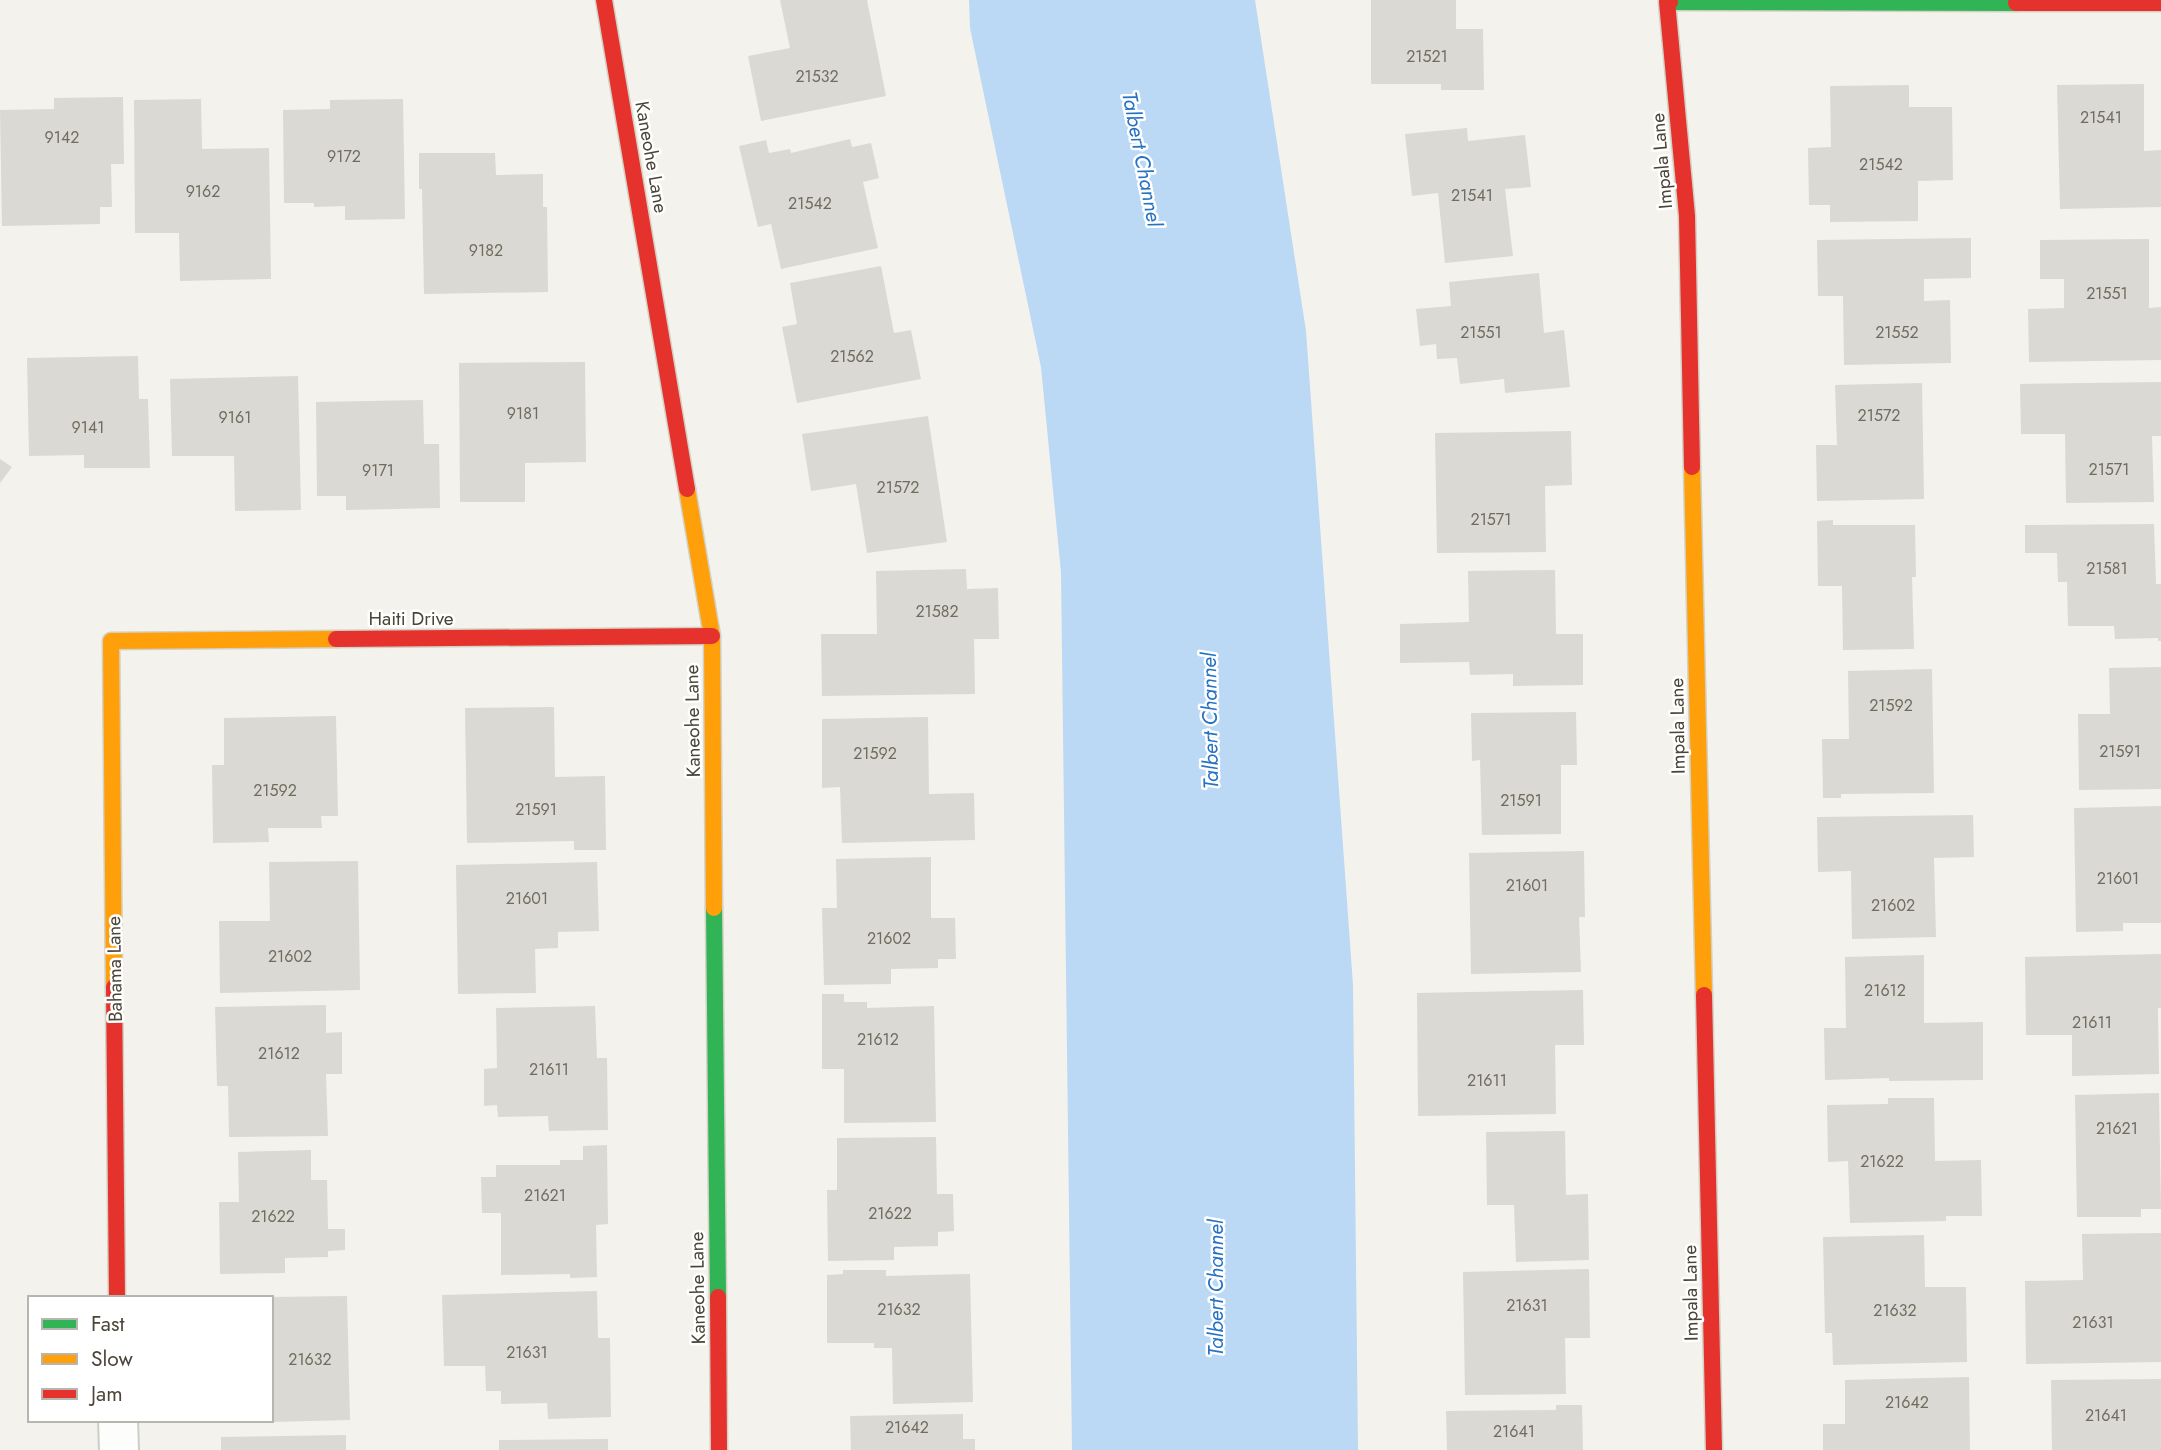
<svg xmlns="http://www.w3.org/2000/svg" width="2161" height="1450" font-family="Jost,sans-serif">
<rect width="100%" height="100%" fill="#f3f2ed"/>
<polygon fill="#bbd8f4" points="969,0 1255,0 1306,331 1353,985 1358,1450 1072,1450 1061,572 1041,367 970,28"/>
<g fill="#dbd9d3">
<polygon points="780,0 867,0 886,96 761,121 748,56 790,48"/>
<polygon points="1371,0 1456,0 1456,29 1483,29 1484,90 1441,90 1441,84 1371,84"/>
<polygon points="2144,84 2144,151 2161,150 2161,207 2060,209 2057,85"/>
<polygon points="1909,85 1909,107 1952,107 1953,180 1918,181 1918,221 1830,222 1830,205 1809,205 1808,148 1831,147 1830,86"/>
<polygon points="123,97 124,164 111,164 112,207 100,207 100,224 2,226 0,110 54,109 54,98"/>
<polygon points="201,99 202,149 269,148 271,279 180,281 179,233 135,233 134,100"/>
<polygon points="403,99 405,219 345,220 345,206 314,207 314,203 284,203 283,110 330,109 330,100"/>
<polygon points="1467,128 1468,141 1525,135 1531,187 1505,189 1513,256 1445,263 1438,193 1412,196 1405,134"/>
<polygon points="850,139 852,147 871,143 879,178 863,182 878,248 781,269 771,224 758,227 739,146 766,140 769,153 790,149 791,153"/>
<polygon points="419,153 495,153 496,175 543,174 543,207 547,207 548,292 424,294 422,189 419,189"/>
<polygon points="1971,238 1971,278 1924,279 1924,301 1950,300 1951,363 1844,365 1843,296 1818,296 1817,240"/>
<polygon points="2149,239 2149,308 2161,307 2161,360 2029,362 2028,309 2064,308 2064,279 2040,279 2040,240"/>
<polygon points="881,266 894,333 911,330 921,379 797,403 782,327 797,324 790,283"/>
<polygon points="1539,273 1544,333 1564,330 1570,387 1505,393 1504,379 1460,384 1457,358 1437,359 1436,344 1420,346 1416,309 1451,306 1449,282"/>
<polygon points="138,356 139,399 148,399 150,468 84,468 84,455 29,456 27,358"/>
<polygon points="585,362 586,462 525,463 525,502 460,502 459,363"/>
<polygon points="298,376 301,510 235,511 234,456 172,456 170,379"/>
<polygon points="2161,382 2161,436 2152,436 2154,502 2066,503 2065,434 2021,434 2020,384"/>
<polygon points="1922,383 1924,499 1817,501 1816,445 1837,445 1835,385"/>
<polygon points="423,400 424,444 439,444 440,508 346,510 346,496 317,496 316,402"/>
<polygon points="928,416 947,542 867,553 856,484 811,491 802,434"/>
<polygon points="1571,431 1572,485 1545,486 1546,552 1437,553 1435,433"/>
<polygon points="0,459 12,467 0,483"/>
<polygon points="1833,520 1833,525 1915,525 1916,577 1912,577 1914,649 1843,650 1842,586 1818,586 1817,521"/>
<polygon points="2154,524 2156,584 2161,584 2161,641 2158,641 2158,638 2115,639 2114,626 2068,626 2067,582 2058,582 2057,553 2025,553 2025,525"/>
<polygon points="966,569 967,589 998,588 999,639 974,639 975,694 822,696 821,634 877,634 876,571"/>
<polygon points="1555,570 1556,634 1583,634 1583,685 1513,686 1513,674 1470,675 1469,662 1400,663 1400,624 1469,622 1468,571"/>
<polygon points="2161,667 2161,789 2079,790 2078,714 2110,714 2109,668"/>
<polygon points="1932,669 1934,793 1841,794 1841,798 1823,798 1822,739 1849,739 1848,671"/>
<polygon points="554,707 555,777 605,776 606,850 574,850 574,841 467,843 465,708"/>
<polygon points="1576,712 1577,765 1561,765 1561,834 1482,835 1480,760 1472,761 1471,713"/>
<polygon points="336,716 338,816 321,816 322,828 268,828 269,842 213,843 212,765 224,765 224,718"/>
<polygon points="928,717 929,794 974,793 975,840 842,843 840,787 822,788 822,719"/>
<polygon points="2161,806 2161,923 2123,923 2123,931 2076,932 2074,808"/>
<polygon points="1973,815 1974,857 1934,858 1936,937 1852,939 1851,871 1818,872 1817,817"/>
<polygon points="1584,851 1585,917 1579,917 1581,972 1471,974 1469,853"/>
<polygon points="931,857 931,918 955,918 956,959 938,959 938,968 891,969 891,984 824,985 822,908 837,908 836,859"/>
<polygon points="358,861 360,990 220,993 219,921 270,921 269,862"/>
<polygon points="597,862 599,931 558,932 558,948 535,949 536,993 458,994 456,865"/>
<polygon points="2161,954 2161,1008 2158,1008 2159,1074 2072,1076 2072,1035 2026,1035 2025,957"/>
<polygon points="1924,955 1924,1023 1983,1022 1983,1080 1889,1081 1889,1078 1825,1080 1824,1028 1846,1028 1845,957"/>
<polygon points="1583,990 1584,1045 1555,1045 1556,1114 1418,1116 1417,993"/>
<polygon points="822,994 844,994 844,1002 867,1002 867,1008 934,1006 936,1122 844,1123 844,1069 822,1069"/>
<polygon points="326,1005 326,1033 342,1032 342,1074 326,1074 328,1136 229,1137 228,1086 217,1086 215,1007"/>
<polygon points="595,1006 597,1058 607,1058 608,1130 549,1131 548,1116 498,1117 497,1105 484,1106 484,1069 497,1068 496,1008"/>
<polygon points="2159,1093 2161,1209 2141,1209 2141,1217 2077,1217 2075,1095"/>
<polygon points="1888,1098 1934,1098 1935,1161 1981,1160 1982,1216 1946,1216 1946,1221 1850,1223 1848,1161 1828,1162 1827,1105 1888,1104"/>
<polygon points="1565,1131 1566,1195 1588,1194 1589,1260 1516,1262 1514,1205 1487,1205 1486,1132"/>
<polygon points="936,1137 937,1194 953,1194 954,1231 938,1232 938,1246 894,1247 894,1260 828,1261 827,1190 837,1190 837,1138"/>
<polygon points="607,1145 608,1224 596,1225 597,1277 570,1278 570,1274 501,1275 501,1213 482,1213 481,1177 496,1177 496,1165 560,1165 560,1160 583,1160 583,1146"/>
<polygon points="311,1150 311,1180 327,1180 328,1229 345,1229 345,1250 328,1251 328,1257 285,1258 285,1273 220,1274 219,1202 239,1202 238,1152"/>
<polygon points="2161,1233 2161,1362 2026,1364 2025,1281 2083,1280 2082,1234"/>
<polygon points="1924,1235 1925,1287 1966,1287 1967,1362 1833,1365 1832,1333 1825,1333 1823,1237"/>
<polygon points="1589,1269 1590,1338 1565,1338 1566,1394 1465,1395 1463,1272"/>
<polygon points="843,1270 886,1270 886,1276 970,1274 973,1402 893,1404 892,1348 874,1348 874,1343 827,1343 827,1275 843,1274"/>
<polygon points="597,1291 598,1338 610,1338 611,1417 548,1419 547,1403 501,1404 501,1391 486,1391 485,1366 444,1366 442,1295"/>
<polygon points="347,1296 350,1420 271,1422 271,1297"/>
<polygon points="1969,1377 1970,1450 1823,1450 1823,1424 1845,1424 1845,1380"/>
<polygon points="2161,1379 2161,1450 2052,1450 2051,1380"/>
<polygon points="1556,1405 1582,1405 1583,1450 1447,1450 1446,1411 1556,1410"/>
<polygon points="963,1414 963,1439 975,1439 975,1450 851,1450 850,1416"/>
<polygon points="346,1435 346,1450 221,1450 221,1437"/>
<polygon points="608,1439 608,1450 499,1450 499,1440"/>
</g>
<g fill="none" stroke-linecap="round" stroke-linejoin="round">
<g stroke="#cfcdc7" stroke-width="42">
<polyline id="street" points="118,1420 119,1450"/>
</g>
<g stroke="#d3d0c4" stroke-width="19">
<g id="fast">
<polyline points="1670,2 2016,3"/>
<polyline points="714,908 718,1297"/>
</g>
</g>
<g stroke="#d3d0c4" stroke-width="19">
<g id="slow">
<polyline points="1692,467 1704,995"/>
<polyline points="687,489 712,636 714,908"/>
<polyline points="114,987 111,641 336,639"/>
</g>
</g>
<g stroke="#d3d0c4" stroke-width="19">
<g id="jam">
<polyline points="604,0 687,489"/>
<polyline points="1670,2 1667,2 1687,216 1692,467"/>
<polyline points="2016,3 2161,3"/>
<polyline points="336,639 712,636"/>
<polyline points="114,987 117,1298"/>
<polyline points="1704,995 1714,1450"/>
<polyline points="718,1297 719,1450"/>
</g>
</g>
<use href="#street" stroke="#fdfdfc" stroke-width="38"/>
<use href="#fast" stroke="#30b455" stroke-width="16"/>
<use href="#slow" stroke="#ff9f0a" stroke-width="16"/>
<use href="#jam" stroke="#e5322d" stroke-width="16"/>
</g>
<g text-anchor="middle" stroke-width="5" stroke-linejoin="round" paint-order="stroke">
<g font-size="16" fill="#706c60">
<text x="1427" y="62">21521</text>
<text x="817" y="82">21532</text>
<text x="2101" y="123">21541</text>
<text x="62" y="143">9142</text>
<text x="344" y="162">9172</text>
<text x="1881" y="170">21542</text>
<text x="203" y="197">9162</text>
<text x="1472" y="201">21541</text>
<text x="810" y="209">21542</text>
<text x="486" y="256">9182</text>
<text x="2107" y="299">21551</text>
<text x="1481" y="338">21551</text>
<text x="1897" y="338">21552</text>
<text x="852" y="362">21562</text>
<text x="523" y="419">9181</text>
<text x="1879" y="421">21572</text>
<text x="235" y="423">9161</text>
<text x="88" y="433">9141</text>
<text x="2109" y="475">21571</text>
<text x="378" y="476">9171</text>
<text x="898" y="493">21572</text>
<text x="1491" y="525">21571</text>
<text x="2107" y="574">21581</text>
<text x="937" y="617">21582</text>
<text x="1891" y="711">21592</text>
<text x="2120" y="757">21591</text>
<text x="875" y="759">21592</text>
<text x="275" y="796">21592</text>
<text x="1521" y="806">21591</text>
<text x="536" y="815">21591</text>
<text x="2118" y="884">21601</text>
<text x="1527" y="891">21601</text>
<text x="527" y="904">21601</text>
<text x="1893" y="911">21602</text>
<text x="889" y="944">21602</text>
<text x="290" y="962">21602</text>
<text x="1885" y="996">21612</text>
<text x="2092" y="1028">21611</text>
<text x="878" y="1045">21612</text>
<text x="279" y="1059">21612</text>
<text x="549" y="1075">21611</text>
<text x="1487" y="1086">21611</text>
<text x="2117" y="1134">21621</text>
<text x="1882" y="1167">21622</text>
<text x="545" y="1201">21621</text>
<text x="890" y="1219">21622</text>
<text x="273" y="1222">21622</text>
<text x="1527" y="1311">21631</text>
<text x="899" y="1315">21632</text>
<text x="1895" y="1316">21632</text>
<text x="2093" y="1328">21631</text>
<text x="527" y="1358">21631</text>
<text x="310" y="1365">21632</text>
<text x="1907" y="1408">21642</text>
<text x="2106" y="1421">21641</text>
<text x="907" y="1433">21642</text>
<text x="1514" y="1437">21641</text>
</g>
<g font-size="19" fill="#4b4537" stroke="#fff">
<text transform="translate(652 157) rotate(80)" y="7">Kaneohe Lane</text>
<text transform="translate(1661 161) rotate(-95)" y="7">Impala Lane</text>
<text x="411" y="625">Haiti Drive</text>
<text transform="translate(692 721) rotate(-91)" y="7">Kaneohe Lane</text>
<text transform="translate(1677 726) rotate(-91)" y="7">Impala Lane</text>
<text transform="translate(114 969) rotate(-91)" y="7">Bahama Lane</text>
<text transform="translate(697 1288) rotate(-91)" y="7">Kaneohe Lane</text>
<text transform="translate(1690 1293) rotate(-91)" y="7">Impala Lane</text>
</g>
<g font-size="21" font-style="italic" fill="#2572c3" stroke="#fff">
<text transform="translate(1142 159) rotate(79)" y="7">Talbert Channel</text>
<text transform="translate(1210 721) rotate(-91)" y="7">Talbert Channel</text>
<text transform="translate(1216 1288) rotate(-90)" y="7">Talbert Channel</text>
</g>
</g>
<rect x="28" y="1296" width="245" height="126" fill="#ffffff" stroke="#b7b5af" stroke-width="2"/>
<rect x="42" y="1319" width="35" height="10" fill="#30b455" stroke="#b7b5af" stroke-width="2"/>
<text x="91" y="1331" font-size="21" fill="#4b4537">Fast</text>
<rect x="42" y="1354" width="35" height="10" fill="#ff9f0a" stroke="#b7b5af" stroke-width="2"/>
<text x="91" y="1366" font-size="21" fill="#4b4537">Slow</text>
<rect x="42" y="1389" width="35" height="10" fill="#e5322d" stroke="#b7b5af" stroke-width="2"/>
<text x="91" y="1401" font-size="21" fill="#4b4537">Jam</text>
</svg>
